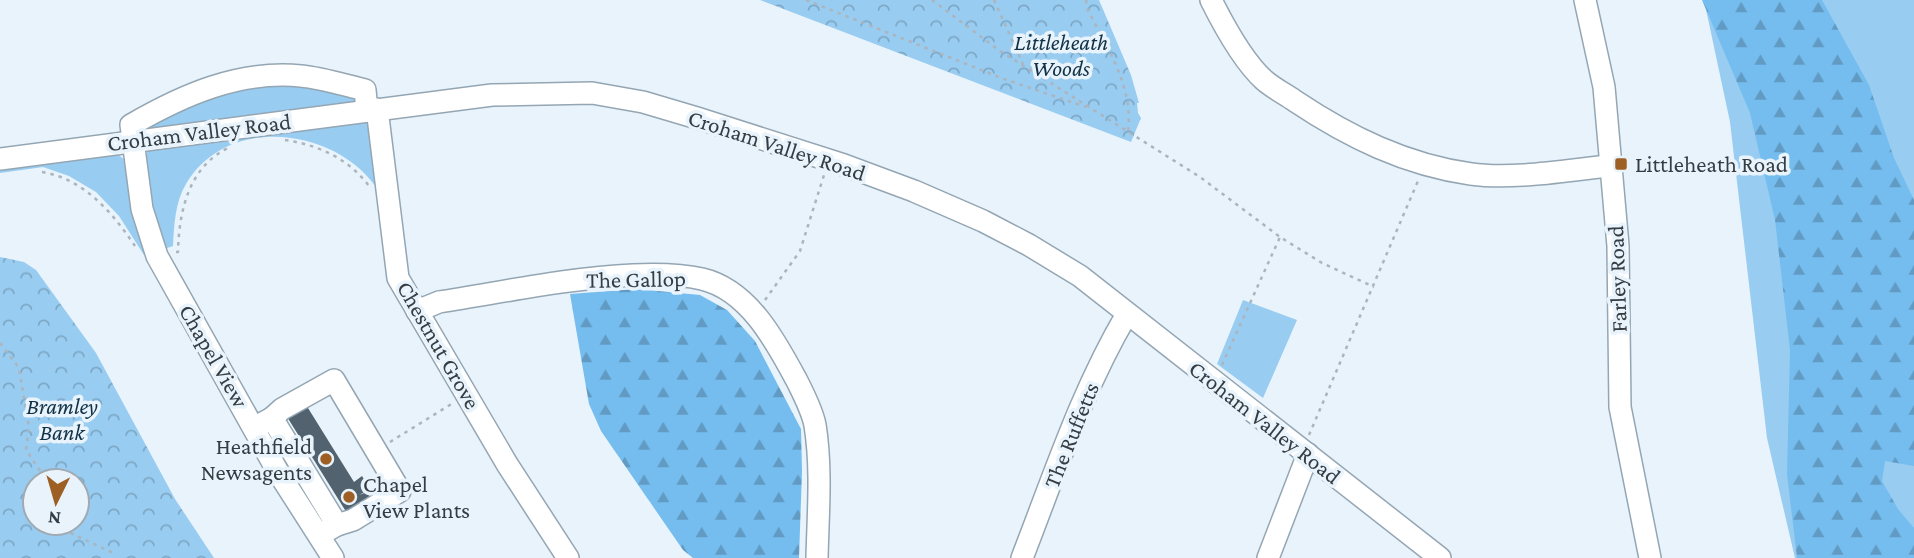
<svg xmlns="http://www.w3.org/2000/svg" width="1914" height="558" font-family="'Crimson Pro',serif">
<defs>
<pattern id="forest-firs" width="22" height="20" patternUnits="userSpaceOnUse" patternTransform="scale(1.75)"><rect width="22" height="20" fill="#75bdef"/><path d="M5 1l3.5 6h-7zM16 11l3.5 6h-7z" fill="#619bc3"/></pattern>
<pattern id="park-crowns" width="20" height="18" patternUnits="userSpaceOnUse" patternTransform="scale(1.75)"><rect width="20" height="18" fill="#98ccf1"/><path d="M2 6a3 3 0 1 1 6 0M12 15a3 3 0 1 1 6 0" fill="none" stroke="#7da7c5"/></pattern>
</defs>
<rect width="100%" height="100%" fill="#e8f3fc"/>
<g fill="#98ccf1">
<polygon points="1704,0 1914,0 1914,558 1795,558 1767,438 1730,122"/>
<polygon points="298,83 360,94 361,102 142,132 141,124 249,84"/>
<path d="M363 119 372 130 380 193C341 128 228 112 186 184 175 202 174 226 173 246L161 250 151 212 144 160 150 145Z"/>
<polygon points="114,151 127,162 131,208 145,253 144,255 119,216 96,192 69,176 43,167 0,173 0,167"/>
<polygon points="1243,300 1297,320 1263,398 1217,364"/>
</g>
<g fill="url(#forest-firs)">
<polygon points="1702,0 1822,0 1869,85 1894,158 1914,200 1914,466 1885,461 1882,481 1898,509 1914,528 1914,558 1797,558 1787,474 1790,350 1775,220 1750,113"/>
<polygon points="637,289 700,295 727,310 755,341 801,429 802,471 799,558 693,558 683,550 601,431 589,404 570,294"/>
</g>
<g fill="url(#park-crowns)" fill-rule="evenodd">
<polygon points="760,0 1099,0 1131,75 1139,103 1137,103 1138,113 1141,118 1131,142"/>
<path d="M0 257 24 262 36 270 96 353 175 499 214 558H0ZM35 481H77V523H35Z"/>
</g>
<polygon fill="#52626e" points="303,400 354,482 362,476 370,489 359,495 367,492 374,503 350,518 284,412"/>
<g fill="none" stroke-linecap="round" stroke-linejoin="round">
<g stroke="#94a6b3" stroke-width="24">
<g id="minor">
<path d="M1211 0C1223 24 1244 62 1264 80 1273 88 1285 94 1295 101 1349 137 1406 165 1471 174 1513 180 1568 170 1610 166"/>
<polyline points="1585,0 1604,87 1618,246 1620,407 1650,558"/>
<polyline points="377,109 398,278 507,464 568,558"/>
<polyline points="0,159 492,95 592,93 643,102 697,118 844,165 914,191 983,221 1029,245 1080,276 1440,558"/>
<path d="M417 311 439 302C504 292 568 278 633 275 656 274 680 274 702 279 749 290 776 342 797 381 804 395 812 410 815 425 822 469 818 514 817 558"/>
<polyline points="272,418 282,409 334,380 400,491 353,520 337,525"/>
<polyline points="259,425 272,418 337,525 325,532"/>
<path d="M333 558 278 472 157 256 142 209 131 125C183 95 239 70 301 76 322 78 344 85 365 90L367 111"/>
<path d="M1022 558C1054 476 1082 390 1127 314"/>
<polyline points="1268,558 1308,454"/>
</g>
</g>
<g stroke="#acb5bd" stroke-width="2.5" stroke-dasharray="3.5 5" stroke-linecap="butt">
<polyline points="806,0 1004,79 1086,107"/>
<polyline points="932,0 1000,51 1200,177 1280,237 1322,263 1374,287"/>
<polyline points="994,0 1023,64"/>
<path d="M1086 0 1087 8C1107 48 1134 87 1128 133"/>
<path d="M285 140C318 145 348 158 369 186"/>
<path d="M42 172C84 179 112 212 135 246"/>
<path d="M176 252H178C179 210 189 166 230 147"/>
<polyline points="765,300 800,251 824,175"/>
<polyline points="0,343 19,368 29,428 26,450 47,481"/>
<polyline points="1222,365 1280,237"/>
<polyline points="1309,435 1418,181"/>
<polyline points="390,442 453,403"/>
<polyline points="57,523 62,529 111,552 112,558"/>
</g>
<use href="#minor" stroke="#fff" stroke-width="21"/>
</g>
<g fill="#9e5f25" stroke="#e8f3fc" stroke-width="2.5">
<rect x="1614" y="157" width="14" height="14" rx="3.5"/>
<circle cx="326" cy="459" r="7"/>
<circle cx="349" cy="497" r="7"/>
</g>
<g text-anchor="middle" stroke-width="7" stroke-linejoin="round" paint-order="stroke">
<g font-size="23" font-style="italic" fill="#113246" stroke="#e8f3fc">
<text x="1061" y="50">Littleheath<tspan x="1061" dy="26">Woods</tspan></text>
<text x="62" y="414">Bramley<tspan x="62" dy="26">Bank</tspan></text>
</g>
<g font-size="23" fill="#353d42" stroke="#e8f3fc">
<text transform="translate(199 132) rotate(-7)" y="8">Croham Valley Road</text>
<text transform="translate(777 145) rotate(18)" y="8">Croham Valley Road</text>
<text transform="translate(636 279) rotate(-1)" y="8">The Gallop</text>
<text transform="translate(1617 279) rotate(-92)" y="8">Farley Road</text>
<text transform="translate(439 345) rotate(60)" y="8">Chestnut Grove</text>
<text transform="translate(214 356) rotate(60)" y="8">Chapel View</text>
<text transform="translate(1265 422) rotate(38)" y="8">Croham Valley Road</text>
<text transform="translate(1071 435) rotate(-68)" y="8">The Ruffetts</text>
</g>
<g font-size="23" fill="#353d42" stroke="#e8f3fc" text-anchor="start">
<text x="1635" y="172">Littleheath Road</text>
<text x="312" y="454" text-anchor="end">Heathfield<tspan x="312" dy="26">Newsagents</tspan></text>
<text x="363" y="492">Chapel<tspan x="363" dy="26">View Plants</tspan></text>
</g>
</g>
<g transform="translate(56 502) rotate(185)"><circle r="33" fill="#e8f3fc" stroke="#a0aab2" stroke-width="2"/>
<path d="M0-5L12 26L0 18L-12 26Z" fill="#9e5f25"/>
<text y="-10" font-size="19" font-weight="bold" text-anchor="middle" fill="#353d42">N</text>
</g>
</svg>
